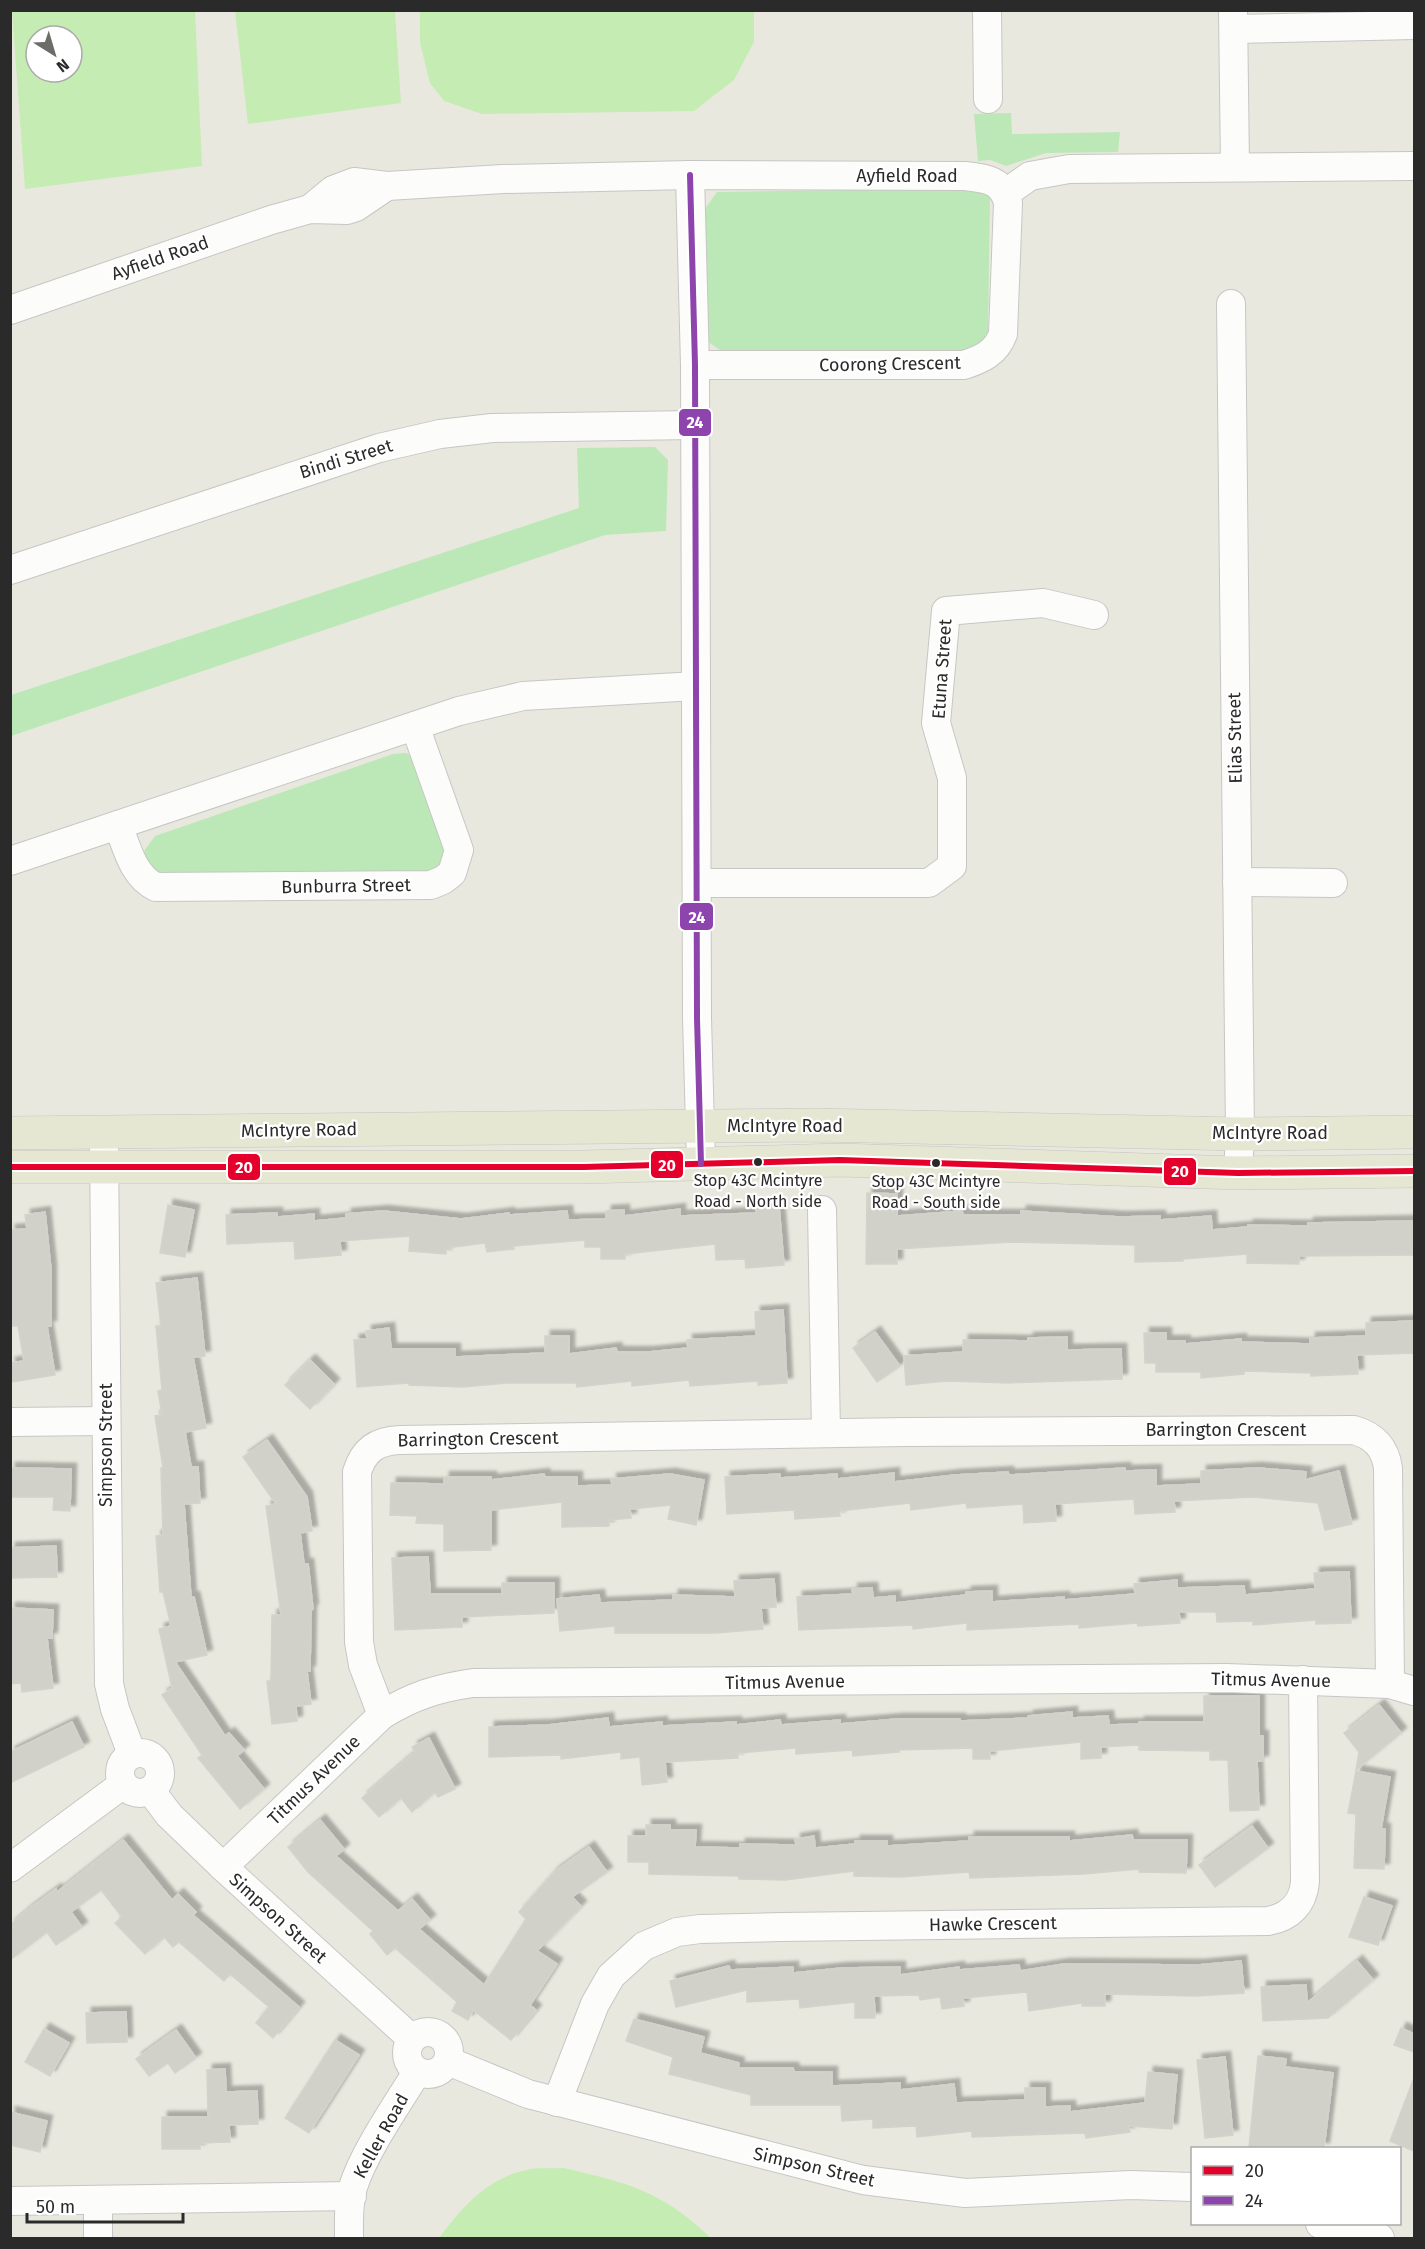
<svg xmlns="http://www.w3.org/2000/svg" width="1425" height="2249" font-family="'Fira Sans',sans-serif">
<defs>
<filter id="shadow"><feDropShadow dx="5.5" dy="-5.5" stdDeviation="1.5" flood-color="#0004"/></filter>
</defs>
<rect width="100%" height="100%" fill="#e9e8df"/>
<g fill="#bbe8b6">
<polygon points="1011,113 1012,134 1120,132 1118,152 1046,153 1006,166 990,160 978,161 974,114"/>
<polygon points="974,188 990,197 988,332 980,343 965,350 721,351 707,341 702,213 717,192"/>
<polygon points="655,447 668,460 666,531 605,535 11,736 11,695 579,508 577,448"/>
<polygon points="406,753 414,758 448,855 445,863 430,871 161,874 149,865 144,851 155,836 393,754"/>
</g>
<g fill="#c5ecb3" fill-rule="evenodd">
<path d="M12 11H195L202 166 25 189ZM36 36H72V72H36Z"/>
<polygon points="235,11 395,11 401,103 248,124"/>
<polygon points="420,11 754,11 754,42 734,80 694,111 482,114 444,101 430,83 420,43"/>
<path d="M564 2168C629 2183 661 2191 711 2238H439C462 2207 486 2179 526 2170 538 2167 552 2169 564 2168Z"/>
</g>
<g fill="#d1d1ca" stroke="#d4d3cb" stroke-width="1.5" filter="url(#shadow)">
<polygon points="867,1193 897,1194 897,1216 962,1211 963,1215 1021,1215 1021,1211 1120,1217 1160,1216 1160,1220 1211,1216 1212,1230 1248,1227 1248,1225 1308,1226 1308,1223 1414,1221 1414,1255 1299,1256 1299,1264 1247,1263 1247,1254 1183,1259 1183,1261 1135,1262 1135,1245 1012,1242 897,1249 897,1264 866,1264"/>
<polygon points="168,1205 194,1210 185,1257 160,1253"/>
<polygon points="779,1207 784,1265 746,1268 745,1259 716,1260 715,1244 625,1254 625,1259 601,1259 601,1247 585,1247 585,1240 513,1246 514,1249 487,1252 485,1243 446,1248 446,1254 409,1251 410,1236 340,1241 341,1255 295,1259 294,1241 227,1244 226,1215 277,1213 277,1217 314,1214 314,1221 346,1218 346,1214 383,1211 461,1219 509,1213 509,1215 567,1211 568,1220 606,1219 606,1211 624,1210 624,1216 680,1209 680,1216 756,1213 756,1210"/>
<polygon points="45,1212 51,1270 51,1326 47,1326 55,1375 13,1382 10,1363 24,1361 18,1326 10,1326 10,1230 27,1229 25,1215"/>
<polygon points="197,1278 205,1356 193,1357 206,1428 185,1432 191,1467 198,1467 200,1503 184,1504 191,1598 194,1597 207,1655 175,1662 225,1736 229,1733 244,1750 237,1756 264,1789 240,1809 198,1758 202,1755 162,1695 172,1688 159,1629 171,1626 163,1592 160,1592 156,1536 163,1535 161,1468 163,1468 155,1416 162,1415 158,1391 162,1390 156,1326 161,1326 156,1283"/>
<polygon points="783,1310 787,1383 758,1385 758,1381 690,1386 689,1380 632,1386 632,1381 577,1387 576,1383 507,1383 463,1387 409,1385 409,1383 357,1387 354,1340 367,1339 366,1331 389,1328 391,1349 455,1349 455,1357 545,1353 545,1336 569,1336 569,1354 616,1348 617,1352 649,1352 688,1348 687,1340 756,1336 755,1312"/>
<polygon points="1414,1321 1414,1353 1357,1355 1358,1374 1311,1376 1311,1373 1244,1371 1244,1374 1201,1378 1201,1372 1156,1372 1156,1363 1145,1363 1144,1333 1166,1333 1166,1341 1185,1341 1185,1344 1241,1339 1241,1342 1310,1344 1310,1338 1366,1336 1366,1323"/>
<polygon points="875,1332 900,1366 877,1382 853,1348"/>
<polygon points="1067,1337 1067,1350 1121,1349 1122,1379 1008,1383 946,1381 906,1385 904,1356 963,1352 963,1340 1028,1341 1028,1338"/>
<polygon points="310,1360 334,1384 310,1409 285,1385"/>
<polygon points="267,1440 307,1497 312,1531 300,1533 304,1564 308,1564 313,1609 311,1610 310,1671 307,1671 311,1704 296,1706 297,1721 272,1724 267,1681 271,1681 272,1615 281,1615 266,1506 276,1504 243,1457"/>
<polygon points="10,1468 71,1469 70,1511 53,1510 54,1497 10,1497"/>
<polygon points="1125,1468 1125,1471 1156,1470 1156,1486 1201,1484 1201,1471 1257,1468 1306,1472 1305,1480 1339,1471 1352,1524 1325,1530 1318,1503 1253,1497 1174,1501 1175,1512 1135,1514 1134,1499 1055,1504 1056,1521 1024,1523 1023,1504 967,1508 966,1503 911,1510 910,1503 839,1511 840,1516 795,1519 794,1510 727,1514 725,1477 780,1474 780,1478 837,1474 837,1479 894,1473 894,1482 955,1475 1008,1472 1009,1475"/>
<polygon points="544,1474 545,1477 577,1477 577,1486 612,1485 611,1479 670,1474 704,1480 696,1525 668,1519 671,1505 630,1509 631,1518 609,1520 609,1526 562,1527 562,1502 491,1510 491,1550 444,1551 444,1524 416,1523 417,1516 390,1515 391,1483 444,1484 444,1477 491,1477 491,1480"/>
<polygon points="56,1546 57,1577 10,1578 10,1548"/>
<polygon points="428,1557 430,1594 502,1594 502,1583 554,1583 554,1613 462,1617 462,1627 395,1630 392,1558"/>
<polygon points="1349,1572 1351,1623 1316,1624 1316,1620 1253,1625 1253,1621 1217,1622 1216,1612 1179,1612 1180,1623 1138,1626 1137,1623 1079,1628 1079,1624 967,1630 967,1623 913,1629 913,1625 799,1630 797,1597 853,1594 852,1589 872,1588 873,1598 895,1596 895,1603 966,1595 966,1592 992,1591 992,1602 1064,1597 1064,1600 1135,1594 1134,1584 1177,1580 1177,1588 1244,1586 1245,1595 1315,1589 1314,1573"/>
<polygon points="774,1579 776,1607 761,1608 763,1629 716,1633 615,1633 615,1626 560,1631 557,1599 599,1595 600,1603 673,1600 673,1595 735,1597 734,1581"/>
<polygon points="10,1608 53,1610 52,1638 47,1638 53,1688 22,1692 21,1683 10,1684"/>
<polygon points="1204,1696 1259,1696 1259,1736 1263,1736 1263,1761 1257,1761 1259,1810 1230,1811 1228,1760 1210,1760 1210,1751 1139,1750 1139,1745 1101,1747 1101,1758 1081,1759 1081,1742 990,1751 990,1759 973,1759 973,1748 899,1750 899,1752 853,1756 852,1750 796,1754 796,1748 738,1753 738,1758 665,1762 667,1782 642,1785 640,1757 621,1759 621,1752 561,1759 561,1755 489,1757 489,1727 548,1725 608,1718 609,1727 662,1722 662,1726 736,1722 736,1725 780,1720 781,1725 840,1720 840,1724 897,1719 960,1719 960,1721 1028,1718 1028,1716 1072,1712 1072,1718 1108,1716 1109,1725 1139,1724 1139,1722 1204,1722"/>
<polygon points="1379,1705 1401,1733 1356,1770 1359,1752 1344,1733"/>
<polygon points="72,1722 84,1747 10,1783 10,1752"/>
<polygon points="429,1738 455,1789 438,1797 435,1792 412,1812 401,1798 379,1817 362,1798 415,1752 412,1747"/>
<polygon points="1356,1771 1390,1777 1381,1829 1385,1829 1384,1869 1354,1868 1356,1814 1348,1813"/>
<polygon points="320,1820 344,1849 336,1856 398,1911 412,1899 430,1920 419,1929 484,1985 526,1919 519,1912 554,1872 589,1847 607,1872 572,1897 581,1906 537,1951 557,1964 530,2005 536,2010 511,2040 473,2010 468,2020 452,2011 457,2002 395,1948 387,1955 370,1934 373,1931 308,1872 288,1847"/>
<polygon points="646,1825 670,1825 670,1830 696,1830 695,1847 740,1848 740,1844 796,1845 795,1839 814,1836 815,1848 855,1844 855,1841 887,1841 887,1846 969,1841 969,1837 1069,1837 1069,1841 1132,1835 1133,1840 1187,1840 1186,1873 1139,1872 1139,1869 1084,1874 970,1878 969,1872 900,1877 854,1876 854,1871 785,1880 739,1879 739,1876 649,1874 649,1862 628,1862 628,1836 646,1836"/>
<polygon points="1252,1826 1268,1848 1215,1887 1199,1865"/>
<polygon points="123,1840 172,1900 178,1894 196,1912 193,1915 299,2007 273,2038 256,2023 269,2007 230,1974 224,1981 179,1942 173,1947 164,1937 145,1954 115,1923 122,1917 101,1890 71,1912 82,1927 56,1945 47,1932 10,1960 10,1925 30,1908 56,1889 57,1892"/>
<polygon points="1364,1897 1392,1906 1378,1945 1349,1937"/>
<polygon points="1241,1961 1244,1993 1196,1996 1105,1994 1105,2006 1082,2006 1082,2003 1029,2011 1027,1992 963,1998 964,2006 942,2009 940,1997 920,2000 919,1995 874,1996 875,2018 855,2018 855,2002 800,2008 799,1999 747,2002 747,1990 676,2007 670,1981 729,1966 730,1970 793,1967 793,1973 842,1968 900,1967 900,1975 959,1967 959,1970 1019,1965 1020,1971 1064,1964 1198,1965"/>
<polygon points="1357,1961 1373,1980 1328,2018 1263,2021 1261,1987 1306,1985 1307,2003"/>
<polygon points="126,2012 127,2042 87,2043 86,2013"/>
<polygon points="634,2019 704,2037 700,2053 739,2063 738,2068 793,2068 794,2072 832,2072 832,2086 900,2083 900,2090 954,2084 956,2103 1025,2100 1025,2088 1045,2088 1045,2107 1070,2106 1070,2112 1145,2103 1148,2072 1177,2075 1172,2129 1129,2126 1130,2132 1086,2138 1085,2133 972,2137 972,2131 917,2137 916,2126 873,2128 873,2119 842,2121 841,2105 751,2105 751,2095 669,2074 673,2057 626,2041"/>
<polygon points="1401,2028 1414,2034 1414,2052 1394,2045"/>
<polygon points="44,2029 69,2043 50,2076 25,2062"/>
<polygon points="176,2030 196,2058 175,2073 168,2063 149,2076 136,2059"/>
<polygon points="335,2040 359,2055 309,2133 285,2118"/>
<polygon points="1258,2056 1286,2059 1285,2067 1333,2073 1324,2148 1249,2147"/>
<polygon points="1225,2057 1233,2135 1205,2138 1197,2060"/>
<polygon points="225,2069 226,2092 257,2091 258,2124 229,2125 230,2142 200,2143 200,2149 162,2149 162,2117 208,2117 207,2070"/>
<polygon points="1413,2080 1414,2081 1414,2151 1390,2141"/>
<polygon points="10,2112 47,2121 40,2152 10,2145"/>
</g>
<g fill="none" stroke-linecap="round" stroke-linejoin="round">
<g stroke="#c7c6c5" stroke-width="30">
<g id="minor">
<polyline points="987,10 988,99"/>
<polyline points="1233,10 1235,167"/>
<polyline points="1234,29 1414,25"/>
<polyline points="690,175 695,365 697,1018 701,1164"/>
<polyline points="1006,193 1030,176 1069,169 1414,166"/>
<path d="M310 209 333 190 354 182 387 186 503 179 690 175 965 176C985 178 1003 180 1008 203L1003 334C996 353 982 359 964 365H695"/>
<polyline points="1231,304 1240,1134 1238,1173"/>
<polyline points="10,310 271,220 310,209 347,210 356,207 387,186"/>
<polyline points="10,570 379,448 440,434 492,428 695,425"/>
<path d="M118 825C127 848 133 876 156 887L431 885 443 880 452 873 459 850 415 726"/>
<polyline points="10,861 459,711 523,696 696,686"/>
<polyline points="1237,882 1333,883"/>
<polyline points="697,883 929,883 952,866 952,778 936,723 946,611 1043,603 1094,615"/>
<polyline points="104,1144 109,1684 115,1709 132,1754"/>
<polyline points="822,1210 826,1433"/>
<polyline points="10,1422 106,1421"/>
<path d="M382 1715 363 1665 359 1642 357 1472C364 1450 376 1441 400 1440L906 1432 1354 1430C1374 1436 1385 1447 1388 1468L1390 1684"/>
<circle cx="140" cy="1773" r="20"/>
<polyline points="151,1791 169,1815 223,1867 412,2039"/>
<path d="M223 1867 382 1715C412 1696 438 1688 473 1683L1227 1678 1390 1684 1414 1691"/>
<polyline points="10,1868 122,1785"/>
<circle cx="428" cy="2053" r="21"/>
<polyline points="448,2061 528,2094 863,2180 965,2193 1131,2185 1192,2187"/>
<path d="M557 2102 595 2004 611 1976 644 1946 677 1932 700 1929 781 1927 1268 1921C1290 1917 1303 1904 1305 1882L1303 1680"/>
<polyline points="10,2201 352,2196"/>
<polyline points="1320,2224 1348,2233 1380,2238"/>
<polyline points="98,2238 98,2200"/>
<path d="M349 2238C349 2222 348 2203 353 2187 365 2150 397 2105 417 2072"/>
</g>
</g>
<g stroke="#c4c4c1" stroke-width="34">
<g id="major">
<polyline points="10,1133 816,1125 1240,1134 1414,1132"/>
<polyline points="10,1167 584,1167 840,1160 1238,1173 1414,1171"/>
</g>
</g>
<use href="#minor" stroke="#fcfcfa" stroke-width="28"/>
<use href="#major" stroke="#e6e7d2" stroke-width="33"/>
<g stroke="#fff" stroke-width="10">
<polyline id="bus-1" points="10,1167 584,1167 840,1160 1238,1173 1414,1171"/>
</g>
<g stroke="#fff" stroke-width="10">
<polyline id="bus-2" points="690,175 695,365 697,1018 701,1164"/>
</g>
<use href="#bus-1" stroke="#e4002b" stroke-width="6"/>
<use href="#bus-2" stroke="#8e44ad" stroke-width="6"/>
</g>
<g fill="#2a2a2a" stroke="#fff" stroke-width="2">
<circle cx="758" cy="1162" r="5"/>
<circle cx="936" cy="1163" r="5"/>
</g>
<g text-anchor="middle" stroke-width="4.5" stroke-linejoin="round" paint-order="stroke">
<g font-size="16" fill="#2a2a2a" stroke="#fff">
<text x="758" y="1186">Stop 43C Mcintyre<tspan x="758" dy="21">Road - North side</tspan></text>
<text x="936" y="1187">Stop 43C Mcintyre<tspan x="936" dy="21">Road - South side</tspan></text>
</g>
<g font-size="18" fill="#2a2a2a" stroke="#fff">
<text x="907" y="182">Ayfield Road</text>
<text transform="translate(160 258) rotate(-19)" y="6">Ayfield Road</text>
<text transform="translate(890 364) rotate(-1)" y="6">Coorong Crescent</text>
<text transform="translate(346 459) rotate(-17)" y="6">Bindi Street</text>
<text transform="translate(942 669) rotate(-86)" y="6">Etuna Street</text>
<text transform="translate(1235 738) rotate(-91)" y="6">Elias Street</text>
<text transform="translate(346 886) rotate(-1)" y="6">Bunburra Street</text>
<text x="785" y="1132">McIntyre Road</text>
<text transform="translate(299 1130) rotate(-1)" y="6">McIntyre Road</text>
<text x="1270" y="1139">McIntyre Road</text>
<text x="1226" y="1436">Barrington Crescent</text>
<text transform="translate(478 1439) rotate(-1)" y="6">Barrington Crescent</text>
<text transform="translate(106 1445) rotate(-90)" y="6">Simpson Street</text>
<text transform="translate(1271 1680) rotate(1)" y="6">Titmus Avenue</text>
<text transform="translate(785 1682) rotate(-1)" y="6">Titmus Avenue</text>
<text transform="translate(314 1780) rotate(-44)" y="6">Titmus Avenue</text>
<text transform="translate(278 1918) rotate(42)" y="6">Simpson Street</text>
<text transform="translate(993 1924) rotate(-1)" y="6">Hawke Crescent</text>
<text transform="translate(381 2136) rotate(-61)" y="6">Keller Road</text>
<text transform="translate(814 2167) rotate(13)" y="6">Simpson Street</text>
</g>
</g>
<g stroke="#fff" stroke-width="2">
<rect x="678" y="408" width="34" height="29" rx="6" fill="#8e44ad"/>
<rect x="679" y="902" width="35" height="29" rx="6" fill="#8e44ad"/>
<rect x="650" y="1150" width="34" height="29" rx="6" fill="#e4002b"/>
<rect x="227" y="1153" width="34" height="28" rx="6" fill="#e4002b"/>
<rect x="1163" y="1157" width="34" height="29" rx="6" fill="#e4002b"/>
</g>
<g font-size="16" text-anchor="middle" font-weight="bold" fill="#fff">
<text x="695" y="428">24</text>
<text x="697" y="923">24</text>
<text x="667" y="1171">20</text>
<text x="244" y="1173">20</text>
<text x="1180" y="1177">20</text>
</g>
<rect width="1425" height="2249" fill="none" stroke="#2a2a2a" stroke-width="24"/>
<rect x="1191" y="2147" width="210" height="78" fill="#ffffff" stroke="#aaaaaa" stroke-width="1.5"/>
<rect x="1203" y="2166" width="30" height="9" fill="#e4002b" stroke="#aaaaaa" stroke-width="1.5"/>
<text x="1245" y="2177" font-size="18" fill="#2a2a2a">20</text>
<rect x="1203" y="2196" width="30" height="9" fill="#8e44ad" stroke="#aaaaaa" stroke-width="1.5"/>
<text x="1245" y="2207" font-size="18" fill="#2a2a2a">24</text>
<g transform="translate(54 54) rotate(143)"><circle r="28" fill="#ffffff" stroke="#aaaaaa" stroke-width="1.5"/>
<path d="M0-4.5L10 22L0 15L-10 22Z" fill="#6d6c69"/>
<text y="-9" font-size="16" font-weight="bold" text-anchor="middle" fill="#2a2a2a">N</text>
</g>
<path d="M27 2213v9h156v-9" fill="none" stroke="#2a2a2a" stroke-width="3"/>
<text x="36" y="2213" font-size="18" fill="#2a2a2a" stroke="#ffffff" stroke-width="4.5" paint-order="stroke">50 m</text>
</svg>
